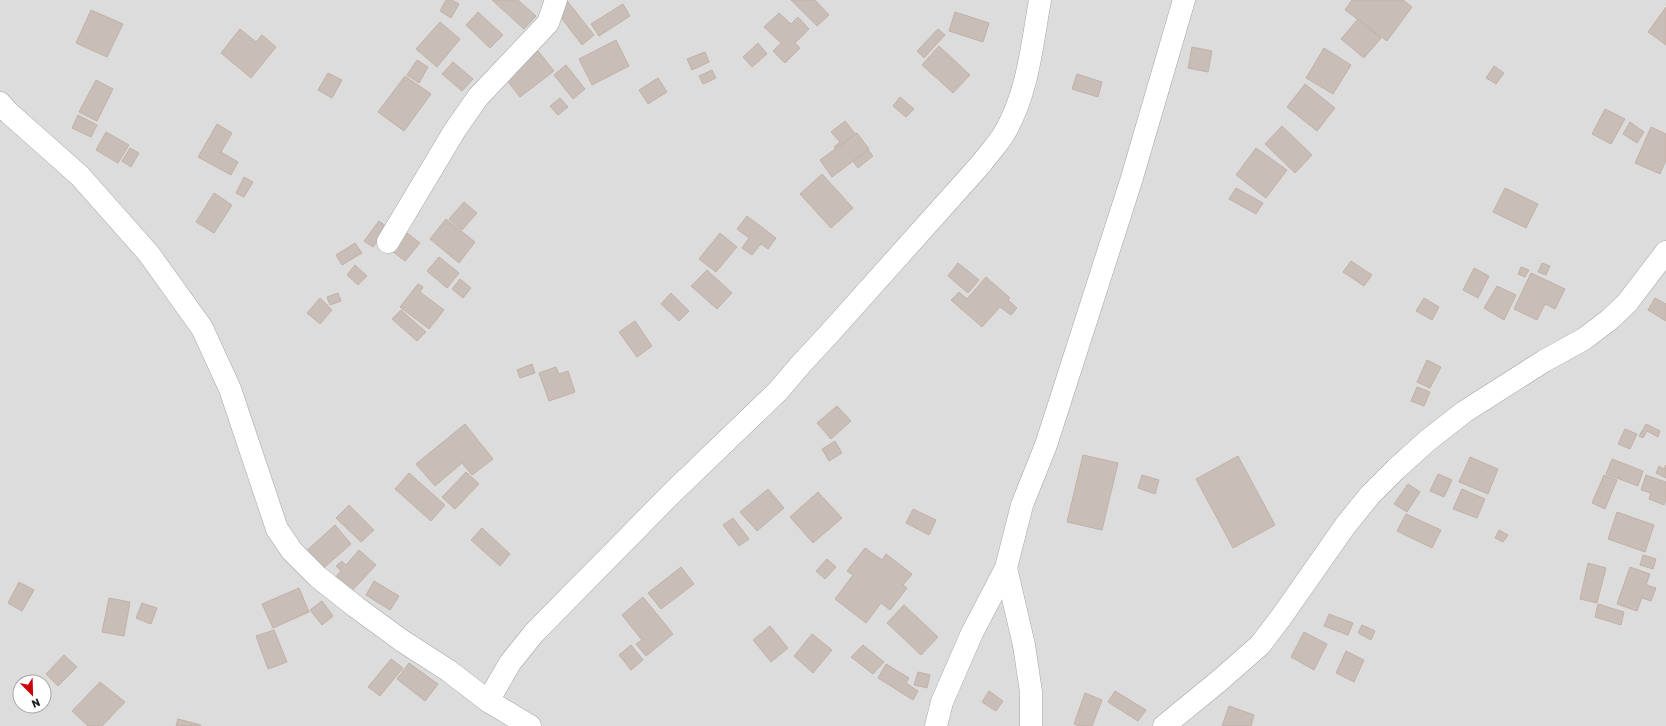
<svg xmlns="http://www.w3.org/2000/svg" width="1666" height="726" font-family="Rubik,sans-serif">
<rect width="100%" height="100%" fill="#f0ece4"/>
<path fill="#dddcdc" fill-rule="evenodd" d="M0 0H1666V726H0ZM20 682H44V706H20Z"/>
<g fill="#c8beb7" stroke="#c2b1a6">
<polygon points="446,0 452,0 459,4 451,18 440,11"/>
<polygon points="492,0 518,0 536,16 524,29"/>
<polygon points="791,0 815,0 829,15 817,26"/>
<polygon points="1352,0 1403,0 1412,7 1387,41 1345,10"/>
<polygon points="568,2 594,35 582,45 556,11"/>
<polygon points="623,4 630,16 599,36 591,24"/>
<polygon points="1666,7 1666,45 1648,32"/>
<polygon points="91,10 123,24 107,57 76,43"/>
<polygon points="478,12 503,35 490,48 466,25"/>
<polygon points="955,12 989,23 983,42 949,31"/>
<polygon points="779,13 791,24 798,17 809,29 795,43 800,48 785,63 773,51 781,43 764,27"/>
<polygon points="1358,19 1381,38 1364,58 1341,39"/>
<polygon points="440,22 460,39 437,67 416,49"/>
<polygon points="240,29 256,42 262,35 276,47 251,78 221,53"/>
<polygon points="938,29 945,35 924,58 917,51"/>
<polygon points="616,40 629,66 592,85 579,59"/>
<polygon points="758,43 767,54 752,67 743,57"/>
<polygon points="939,46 970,75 953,93 922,65"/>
<polygon points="1192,47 1212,51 1208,72 1188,68"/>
<polygon points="1324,48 1351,65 1333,94 1306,78"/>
<polygon points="538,51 554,71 520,97 505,78"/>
<polygon points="705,52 709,62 692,70 687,59"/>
<polygon points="417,60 428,67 419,83 407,75"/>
<polygon points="453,62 473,79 462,91 442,74"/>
<polygon points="566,65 585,89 573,99 554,75"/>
<polygon points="1494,66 1504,73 1496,84 1486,78"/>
<polygon points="712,70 716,78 703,84 699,76"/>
<polygon points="328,73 342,80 332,98 318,90"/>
<polygon points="1077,74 1102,82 1098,97 1072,89"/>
<polygon points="405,76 431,94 404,131 378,112"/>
<polygon points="658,78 667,92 648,104 639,90"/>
<polygon points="96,80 113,89 97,121 79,112"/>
<polygon points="1305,84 1335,108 1317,131 1287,107"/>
<polygon points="900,97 914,109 906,117 893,106"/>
<polygon points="560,98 568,107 558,115 550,106"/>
<polygon points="1605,109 1625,119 1611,144 1592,134"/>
<polygon points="78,115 97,125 91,137 72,128"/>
<polygon points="845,121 873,156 858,168 846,152 842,156 834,147 840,142 831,132"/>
<polygon points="1630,122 1644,132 1637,143 1623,134"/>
<polygon points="217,124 232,133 221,152 238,162 231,175 198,157"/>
<polygon points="1282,126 1312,155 1295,173 1265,144"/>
<polygon points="1651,127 1666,134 1666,160 1660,174 1635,163"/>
<polygon points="106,132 129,145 118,163 96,150"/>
<polygon points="857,133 869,149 832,177 820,160"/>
<polygon points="130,148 139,153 131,167 122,161"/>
<polygon points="1256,148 1287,170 1266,198 1236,175"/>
<polygon points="822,174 853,208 831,228 800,194"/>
<polygon points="244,177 253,182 244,197 236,193"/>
<polygon points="1236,188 1263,203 1256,214 1229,199"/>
<polygon points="1505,188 1538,204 1526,228 1493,212"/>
<polygon points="214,193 232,205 214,233 196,222"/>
<polygon points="464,202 477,213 462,230 449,219"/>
<polygon points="747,216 776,238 768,249 761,244 752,255 742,248 749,238 737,229"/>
<polygon points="446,219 475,242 459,263 430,239"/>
<polygon points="379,221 387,227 373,247 364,241"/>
<polygon points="407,233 420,243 405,261 392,251"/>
<polygon points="720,233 737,247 716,272 699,259"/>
<polygon points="355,243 362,253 342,265 336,255"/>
<polygon points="439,257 459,273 447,288 427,271"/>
<polygon points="1351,261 1372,275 1364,286 1343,272"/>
<polygon points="958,263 979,280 968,293 948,276"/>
<polygon points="1542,263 1550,266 1546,275 1538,272"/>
<polygon points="355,265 367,276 358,285 347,275"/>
<polygon points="1521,267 1529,270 1525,277 1518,274"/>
<polygon points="1474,268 1489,276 1478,298 1463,290"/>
<polygon points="707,270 732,293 717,309 691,286"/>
<polygon points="1531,273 1565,289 1555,309 1545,304 1537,320 1514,309"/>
<polygon points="986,277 1010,298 1008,300 1017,308 1011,315 1000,307 982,327 951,300 959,292 967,299"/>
<polygon points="460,279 471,288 463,298 452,289"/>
<polygon points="418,284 423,287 420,292 444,310 429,329 400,307"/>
<polygon points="1497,286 1516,295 1504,320 1484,308"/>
<polygon points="338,293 341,301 330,305 327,297"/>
<polygon points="671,293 689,311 679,321 661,304"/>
<polygon points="320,298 332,310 320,324 307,313"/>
<polygon points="1424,298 1439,307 1432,320 1416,311"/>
<polygon points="1655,298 1666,304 1666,321 1648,310"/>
<polygon points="401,310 426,332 417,341 392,319"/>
<polygon points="635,321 652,346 637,357 619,332"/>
<polygon points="1427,360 1441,367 1430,388 1417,382"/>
<polygon points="532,364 535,373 520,378 517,370"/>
<polygon points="556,367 559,374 568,371 575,392 549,401 539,373"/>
<polygon points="1417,387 1430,392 1424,406 1411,401"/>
<polygon points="837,406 851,421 831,439 817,423"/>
<polygon points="465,424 493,459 472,475 462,463 435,486 416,464"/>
<polygon points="1646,424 1660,431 1658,437 1647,431 1643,438 1639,436"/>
<polygon points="1625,429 1637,434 1630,449 1618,444"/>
<polygon points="835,441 842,453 829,461 822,449"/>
<polygon points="1083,455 1118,463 1102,530 1067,522"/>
<polygon points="1238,456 1275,525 1233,548 1196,479"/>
<polygon points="1470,457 1498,469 1488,494 1459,482"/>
<polygon points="1612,459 1643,471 1638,486 1606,474"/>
<polygon points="1666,465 1666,478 1656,473 1659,466 1664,469"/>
<polygon points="466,472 479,484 455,509 442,497"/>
<polygon points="409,473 445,505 431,521 395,489"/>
<polygon points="1438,474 1452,480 1444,497 1430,491"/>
<polygon points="1142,475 1159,480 1155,494 1138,488"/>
<polygon points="1604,475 1617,480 1605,509 1592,503"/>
<polygon points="1646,475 1666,482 1666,499 1664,505 1649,499 1651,493 1641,490"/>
<polygon points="1408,484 1420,492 1407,512 1394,504"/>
<polygon points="768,489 784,508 757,531 740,512"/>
<polygon points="1462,489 1485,499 1477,518 1453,509"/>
<polygon points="818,492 842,518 813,543 790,517"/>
<polygon points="349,505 374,530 361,542 336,518"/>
<polygon points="913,509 936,520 929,535 906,523"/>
<polygon points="1617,512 1654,525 1645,552 1608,539"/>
<polygon points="1406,514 1441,530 1432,548 1397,531"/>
<polygon points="733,518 749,539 739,546 723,525"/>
<polygon points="335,525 351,544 319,572 303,554"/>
<polygon points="482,528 510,554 500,566 471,540"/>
<polygon points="1499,530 1508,535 1503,542 1495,538"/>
<polygon points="865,548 882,560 886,554 912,574 903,585 907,588 890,610 881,603 866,623 835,599 853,575 847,571"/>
<polygon points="359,550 376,565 348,595 332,581 341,571 336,566 342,561 346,565"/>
<polygon points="1643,555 1656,559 1653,569 1640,565"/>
<polygon points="827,559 836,567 825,579 816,571"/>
<polygon points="1588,563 1606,568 1597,603 1580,599"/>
<polygon points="681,567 694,584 661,609 648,593"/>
<polygon points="1630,567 1650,574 1646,585 1656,588 1651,601 1642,598 1637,611 1617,604"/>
<polygon points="374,581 399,596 390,610 366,595"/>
<polygon points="19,582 34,590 22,611 8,603"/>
<polygon points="299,588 309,612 273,628 262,604"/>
<polygon points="643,597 673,634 646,656 636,644 642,640 622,615"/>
<polygon points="109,598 130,602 124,636 102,632"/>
<polygon points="322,601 333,616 322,625 310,610"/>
<polygon points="142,603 157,608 151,624 136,618"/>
<polygon points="1598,604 1624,612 1621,625 1595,617"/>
<polygon points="904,605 938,637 921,655 887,623"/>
<polygon points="1329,614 1353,623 1348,635 1324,626"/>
<polygon points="1362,625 1375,631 1371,640 1358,633"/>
<polygon points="770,626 788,648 771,662 753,640"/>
<polygon points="274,630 287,662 268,669 256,636"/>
<polygon points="1304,632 1327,644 1314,670 1291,657"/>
<polygon points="812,634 832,650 813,673 794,656"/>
<polygon points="631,645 643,660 631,670 619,655"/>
<polygon points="863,645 884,662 873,674 851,657"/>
<polygon points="1346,651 1364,660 1354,682 1336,673"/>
<polygon points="64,655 77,667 58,686 46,674"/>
<polygon points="391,659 403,668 380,696 368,687"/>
<polygon points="409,663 438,684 425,701 397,679"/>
<polygon points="886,664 909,678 906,683 918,691 913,700 878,678"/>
<polygon points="918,672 930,675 927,688 914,685"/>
<polygon points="100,682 125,702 102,726 88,726 72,711"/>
<polygon points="989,691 1003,701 996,711 982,702"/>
<polygon points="1115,691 1146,710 1138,721 1108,702"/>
<polygon points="1085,693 1102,700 1092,726 1079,726 1074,724"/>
<polygon points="1229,706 1254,715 1251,726 1222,726"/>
<polygon points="178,719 201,725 176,726"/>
</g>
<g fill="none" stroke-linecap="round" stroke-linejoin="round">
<g stroke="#a6a6a6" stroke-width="23">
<g id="street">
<polyline points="0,103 9,113 80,176 149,254 202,328 230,389 277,529 292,551 318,577 356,607 401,640 449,671 488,701 530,726"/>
<polyline points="388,242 455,130 478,97 548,23 556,0"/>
<polyline points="1006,568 1024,645 1031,692 1031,726"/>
<path d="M488 701 510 663 534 633 671 494 778 391 802 363 828 335 981 164C989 153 999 143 1005 132 1028 92 1032 45 1040 0"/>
<polyline points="936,726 942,702 972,633 1006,568 1022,505 1046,445 1131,181 1184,0"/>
<polyline points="1164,726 1219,681 1260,645 1282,616 1345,526 1370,495 1396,469 1427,441 1464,412 1544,361 1584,339 1609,320 1627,303 1666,252"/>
</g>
</g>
<use href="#street" stroke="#fff" stroke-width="22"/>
</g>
<g transform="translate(32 694) rotate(157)"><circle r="19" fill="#ffffff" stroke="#a5a5a5"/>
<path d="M0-3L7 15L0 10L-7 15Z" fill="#cd0008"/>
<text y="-6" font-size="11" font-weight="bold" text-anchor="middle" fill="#1f1f1f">N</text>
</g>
</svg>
